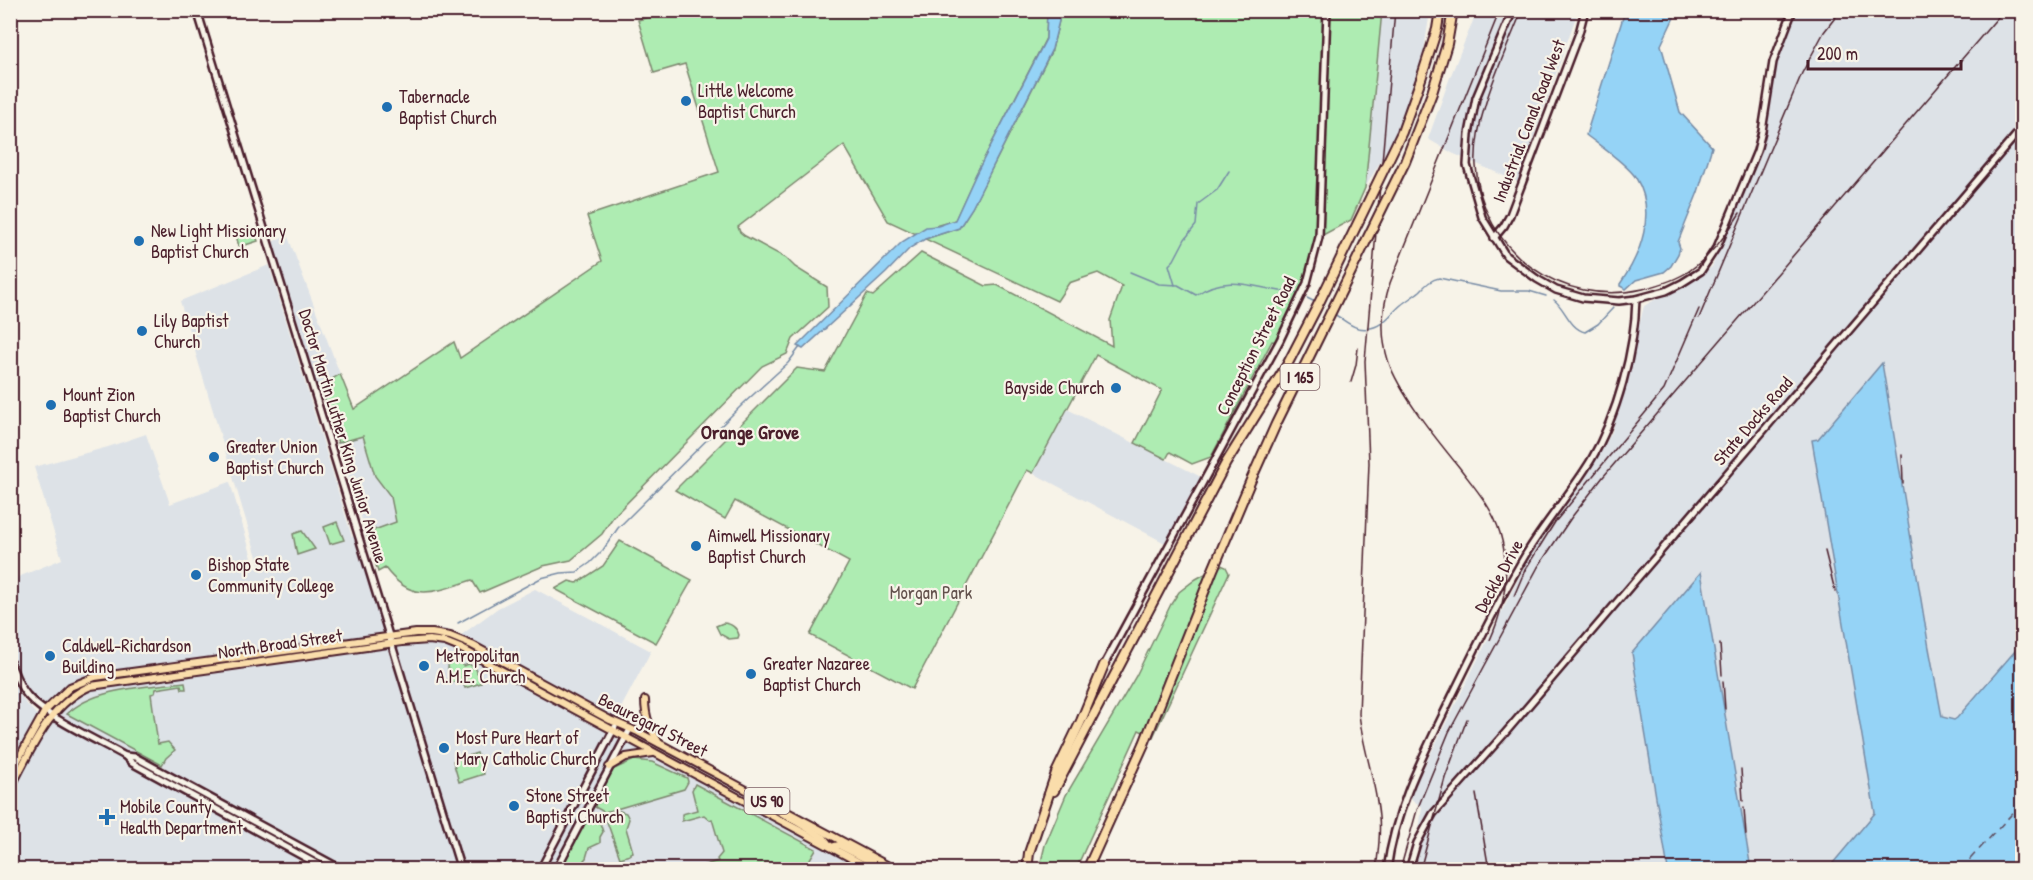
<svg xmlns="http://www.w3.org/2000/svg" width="2033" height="880" font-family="'Patrick Hand',sans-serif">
<rect width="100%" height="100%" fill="#f7f3e8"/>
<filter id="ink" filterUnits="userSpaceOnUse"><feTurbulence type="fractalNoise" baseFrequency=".0167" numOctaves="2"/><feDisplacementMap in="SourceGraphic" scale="12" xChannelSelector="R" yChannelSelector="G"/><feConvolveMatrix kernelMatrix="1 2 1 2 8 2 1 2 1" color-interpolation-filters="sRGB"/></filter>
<g filter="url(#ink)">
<g fill="#dde2e7">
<polygon points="1382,11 1430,11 1422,63 1399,129 1365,188"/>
<polygon points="1477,11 1578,11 1518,182 1452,153 1428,139 1449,80"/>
<polygon points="1798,11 2022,11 2022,643 1957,718 1954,720 1942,717 1940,713 1882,364 1818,439 1812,440 1875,813 1828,869 1751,869 1701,573 1632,653 1668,869 1414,869 1422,807 1410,798 1418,779 1528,559 1585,479 1612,432 1644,306 1712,267 1767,129 1778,57"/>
<polygon points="287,234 340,374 316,390 271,243"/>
<polygon points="269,265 352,537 359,536 388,631 419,628 444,629 460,636 498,608 535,589 651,651 612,725 884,869 334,870 303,852 293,869 11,869 10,678 23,700 38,716 43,710 25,694 10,662 11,580 62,559 34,467 108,447 146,434 170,504 230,482 255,568 260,567 180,301"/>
<polygon points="1067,409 1201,477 1165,543 1033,473"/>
<polygon points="363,436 375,476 391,497 397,522 366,533 338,443"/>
</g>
<g fill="#aeecb2" stroke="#7c866e" stroke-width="1.5">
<path d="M656 10 1047 11 1046 38 976 174 955 220C941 225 928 226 916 234L888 221 844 145 738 227 740 232 745 236 786 258 795 267 827 287 828 307 793 339 787 354 762 366 613 517 602 534 571 560 543 566 480 593 472 580C435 592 412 604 385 568L378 572 366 533 396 522 391 497 375 476 363 436 338 443 321 386 340 374 354 409 454 342 460 358 602 261 587 216 719 172 685 64 654 73 638 20 657 15Z"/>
<polygon points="1059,11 1382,11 1365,188 1351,220 1319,237 1307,283 1279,342 1272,341 1211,457 1192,464 1170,452 1166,459 1135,443 1162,390 1096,355 1033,473 1027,470 912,689 810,635 849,562 735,501 725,519 675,490 797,368 825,372 867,294 873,296 921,253 986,286 997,285 1112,346 1110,320 1122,286 1098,273 1069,283 1057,301 925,239 959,228 972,208 1052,50 1059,21"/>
<polygon points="254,229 258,241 239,247 236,235"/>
<polygon points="337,522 344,540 330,544 324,527"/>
<polygon points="302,531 315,549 297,555 293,534"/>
<polygon points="620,541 692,580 656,643 555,589 569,581 577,583 603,566"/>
<polygon points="1221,565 1226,567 1229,573 1153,737 1139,730 1076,869 1039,870 1045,845 1066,795 1136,676 1171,604 1179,592 1196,579"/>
<path d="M723 623C731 623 737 628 739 635L738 638 729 639 720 634 716 626Z"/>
<polygon points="454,657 463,666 469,664 476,669 481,683 465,688 462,680 449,683 448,678 449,677 448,668 449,658"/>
<path d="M185 682 186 689H182L181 685 156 689 155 693 151 694 158 744 168 742 175 750 166 758 162 765 67 714C95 687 148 687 185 682Z"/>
<polygon points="477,753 484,774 459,782 453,761"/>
<polygon points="634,760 652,762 687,778 688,782 684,789 613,810 604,812 595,807 595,803 612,770"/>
<polygon points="695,784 816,849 804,869 692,869 718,861 717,859 722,853 712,819 710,820 704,815 682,821 682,814 697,810 692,790"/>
<polygon points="620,811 626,813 629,819 626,828 633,852 630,853 630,855 620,858 606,819 607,815"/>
<polygon points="590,813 598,817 603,832 600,837 600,843 589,848 586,858 584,860 586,869 561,869"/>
</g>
<g fill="#95d3f6" stroke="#778ba5" stroke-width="1.5">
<polygon points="1047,11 1059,11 1059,21 1052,49 972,208 959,228 925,239 910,248 886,273 803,349 797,346 902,242 926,227 938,226 955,220 976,174 1046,39"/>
<path d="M1625 11H1677L1661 45 1680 112 1712 147 1698 192 1678 242 1680 248 1678 254 1671 266 1664 272 1636 280 1626 289 1620 286V284C1641 254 1657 212 1636 178 1627 164 1600 146 1586 135Z"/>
<polygon points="1882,363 1929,648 1942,717 1954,720 1957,718 2022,643 2022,869 1828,869 1875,813 1812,440 1818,439"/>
<polygon points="1701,572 1751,869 1668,869 1632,653"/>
</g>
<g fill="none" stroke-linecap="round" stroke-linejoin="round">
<g stroke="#778ba5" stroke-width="1.5">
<path d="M1130 272 1159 284 1178 285 1196 295C1229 271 1260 291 1296 293"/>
<polyline points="1175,285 1169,265 1174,260 1185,239 1196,225 1198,204 1217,190 1229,171"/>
<polyline points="1307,298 1317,303"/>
<path d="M1554 300C1565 308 1570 329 1585 332L1598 324 1613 308"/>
<path d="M1334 314C1341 318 1350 326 1358 328 1380 332 1387 317 1401 305 1407 300 1414 296 1420 291 1426 285 1430 280 1439 278L1501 291H1529L1546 296"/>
<polyline points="458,623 541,578 561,573 577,572 590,563 603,550 618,528 744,403 788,363 800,347"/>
</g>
<polyline stroke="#5d4c5e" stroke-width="1.5" stroke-dasharray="8 6" stroke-linecap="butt" points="1960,870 2022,803"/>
<g stroke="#4a1f2b" stroke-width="10">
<g id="secondary">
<polyline points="197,10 461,870"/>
<polyline points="1513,10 1476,98 1469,134 1467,165 1482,217 1506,256 1537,279 1556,290 1583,298 1619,301 1636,299 1666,291 1682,283 1701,271 1718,245 1757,151 1762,131 1773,62 1793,10"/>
<polyline points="1494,238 1504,226 1510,215 1579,33 1585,10"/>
<path d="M10 662C15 674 19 686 27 695 45 717 99 741 125 756L132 763 328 870"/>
<polyline points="1104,665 1280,340 1307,283 1319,237 1327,10"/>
<polyline points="125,756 135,757 343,870"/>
<polyline points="540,870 615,727"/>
<polyline points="556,870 630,729"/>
<path d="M1387 870C1395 807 1425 752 1452 696 1476 648 1499 599 1526 554 1546 521 1571 493 1591 460 1617 416 1635 350 1636 299"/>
<polyline points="1409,870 1417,843 1433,814 1506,732 2022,128"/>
</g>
</g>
<g stroke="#4a1f2b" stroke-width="10">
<g id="primary">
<path d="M645 700C645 717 650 728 659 743"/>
<polyline points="609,767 626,757 653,753"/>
<polyline points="10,774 45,711 70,687 95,677 416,633 432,633 450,636 472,645 610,720 638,732 896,870"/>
<path d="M10 789C31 751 49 703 91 686L402 642 429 640 445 642 460 648 873 870"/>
<polyline points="770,806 824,838 831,847 839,845 887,870"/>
</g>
</g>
<g stroke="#4a1f2b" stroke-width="12">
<g id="highway">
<polyline points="1054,791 1102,699"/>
<polyline points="1027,870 1029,853 1056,773 1081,721 1104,665"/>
<polyline points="1087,870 1144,744"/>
</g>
</g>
<use href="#secondary" stroke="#f7f3e8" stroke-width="5"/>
<use href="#primary" stroke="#faddab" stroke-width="6"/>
<use href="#highway" stroke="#faddab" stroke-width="8"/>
<g stroke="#4a1f2b" stroke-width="1.5">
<path d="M1522 10C1504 57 1473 116 1476 166 1481 252 1562 308 1643 289 1659 285 1676 280 1689 271 1711 256 1726 235 1740 213"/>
<polyline points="1699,318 1802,73 1824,32 1841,10"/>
<polyline points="1351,382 1356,365 1358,348"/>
<polyline points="1902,455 1903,483"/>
<polyline points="1825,551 1835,591"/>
<polyline points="1514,596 1525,570 1555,522 1664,390 1699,309"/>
<path d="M1490 640C1505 606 1511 570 1500 533 1492 507 1475 488 1459 467 1437 440 1398 392 1388 360 1380 334 1382 308 1390 283L1500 10"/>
<polyline points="1720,644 1722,675"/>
<polyline points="1723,681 1725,709"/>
<polyline points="1741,769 1743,801"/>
<polyline points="1476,794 1489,870"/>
<polyline points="1744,808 1746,835"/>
<path d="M1376 870C1378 852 1381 835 1379 817 1376 782 1363 749 1359 714L1369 463 1365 361 1395 10"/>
<polyline points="1400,870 1417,810 1449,732 1538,567 1571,518 1603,477 2004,10"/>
<polyline points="1420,870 1445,778 1467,719"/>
</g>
<g stroke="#4a1f2b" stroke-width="12" stroke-linecap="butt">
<g id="highway-bridge">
<polyline points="1102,699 1226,463 1287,365 1317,307 1402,132 1421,79 1437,29 1440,10"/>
<polyline points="1144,744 1212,572 1251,480 1276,424 1405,162 1432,93 1447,44 1453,10"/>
</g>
</g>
<use href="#highway-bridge" stroke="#faddab" stroke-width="8"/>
</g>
</g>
<g fill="#1f6fb2" stroke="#f7f3e8" stroke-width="2">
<circle cx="686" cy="101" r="6"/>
<circle cx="387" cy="107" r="6"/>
<circle cx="139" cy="241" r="6"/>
<circle cx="142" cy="331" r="6"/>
<circle cx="1116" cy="388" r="6"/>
<circle cx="51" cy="405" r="6"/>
<circle cx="214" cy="457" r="6"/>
<circle cx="696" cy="546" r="6"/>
<circle cx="196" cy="575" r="6"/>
<circle cx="50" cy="656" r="6"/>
<circle cx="424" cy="666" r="6"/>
<circle cx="751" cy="674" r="6"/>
<circle cx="444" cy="748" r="6"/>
<circle cx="514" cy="806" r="6"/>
<path d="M104 808h6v6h6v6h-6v6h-6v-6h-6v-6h6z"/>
</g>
<g text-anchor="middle" stroke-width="4.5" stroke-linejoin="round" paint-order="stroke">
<g fill="#f7f3e8" stroke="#7e5f64" stroke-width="1.5">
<rect x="1280.5" y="364" width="39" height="26" rx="4.5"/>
<rect x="744.5" y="788" width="45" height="26" rx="4.5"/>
</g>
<g font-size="16" font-weight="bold" fill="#4a1f2b">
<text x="1300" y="383">I 165</text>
<text x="767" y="807">US 90</text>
</g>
<g font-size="18" fill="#4a1f2b" stroke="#f7f3e8" text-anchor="start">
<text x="698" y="97">Little Welcome<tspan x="698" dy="21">Baptist Church</tspan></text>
<text x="399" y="103">Tabernacle<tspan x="399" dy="21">Baptist Church</tspan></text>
<text x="151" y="237">New Light Missionary<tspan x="151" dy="21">Baptist Church</tspan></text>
<text x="154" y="327">Lily Baptist<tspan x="154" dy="21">Church</tspan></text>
<text x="1104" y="394" text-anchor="end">Bayside Church</text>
<text x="63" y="401">Mount Zion<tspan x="63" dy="21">Baptist Church</tspan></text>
<text x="226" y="453">Greater Union<tspan x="226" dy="21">Baptist Church</tspan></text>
<text x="708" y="542">Aimwell Missionary<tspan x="708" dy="21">Baptist Church</tspan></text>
<text x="208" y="571">Bishop State<tspan x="208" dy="21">Community College</tspan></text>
<text x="62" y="652">Caldwell-Richardson<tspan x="62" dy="21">Building</tspan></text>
<text x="436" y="662">Metropolitan<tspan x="436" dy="21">A.M.E. Church</tspan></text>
<text x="763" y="670">Greater Nazaree<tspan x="763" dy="21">Baptist Church</tspan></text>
<text x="456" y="744">Most Pure Heart of<tspan x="456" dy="21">Mary Catholic Church</tspan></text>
<text x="526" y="802">Stone Street<tspan x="526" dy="21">Baptist Church</tspan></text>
<text x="120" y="813">Mobile County<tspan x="120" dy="21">Health Department</tspan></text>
</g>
<g font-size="18" fill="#4a1f2b" stroke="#f7f3e8">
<text transform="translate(1529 121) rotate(-69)" y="6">Industrial Canal Road West</text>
<text transform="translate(1256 346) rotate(-63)" y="6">Conception Street Road</text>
<text transform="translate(1753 421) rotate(-49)" y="6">State Docks Road</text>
<text transform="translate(343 436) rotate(73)" y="6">Doctor Martin Luther King Junior Avenue</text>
<text transform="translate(1499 576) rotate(-61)" y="6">Deckle Drive</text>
<text transform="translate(280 644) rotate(-8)" y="6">North Broad Street</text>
<text transform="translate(653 725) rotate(27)" y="6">Beauregard Street</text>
</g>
<g font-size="18" fill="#63524d" stroke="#f7f3e8">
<text x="931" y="599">Morgan Park</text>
</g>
<g font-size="20" font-weight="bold" fill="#4a1f2b" stroke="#f7f3e8">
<text x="750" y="439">Orange Grove</text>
</g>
</g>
<rect width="2033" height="880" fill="none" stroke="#f7f3e8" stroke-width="36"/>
<rect x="18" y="18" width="1997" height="844" fill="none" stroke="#4a1f2b" stroke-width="2" filter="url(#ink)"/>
<path d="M1808 60v9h153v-9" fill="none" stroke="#4a1f2b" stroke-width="3"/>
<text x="1817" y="60" font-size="18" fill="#4a1f2b" stroke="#f7f3e8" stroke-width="4.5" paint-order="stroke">200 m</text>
</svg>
